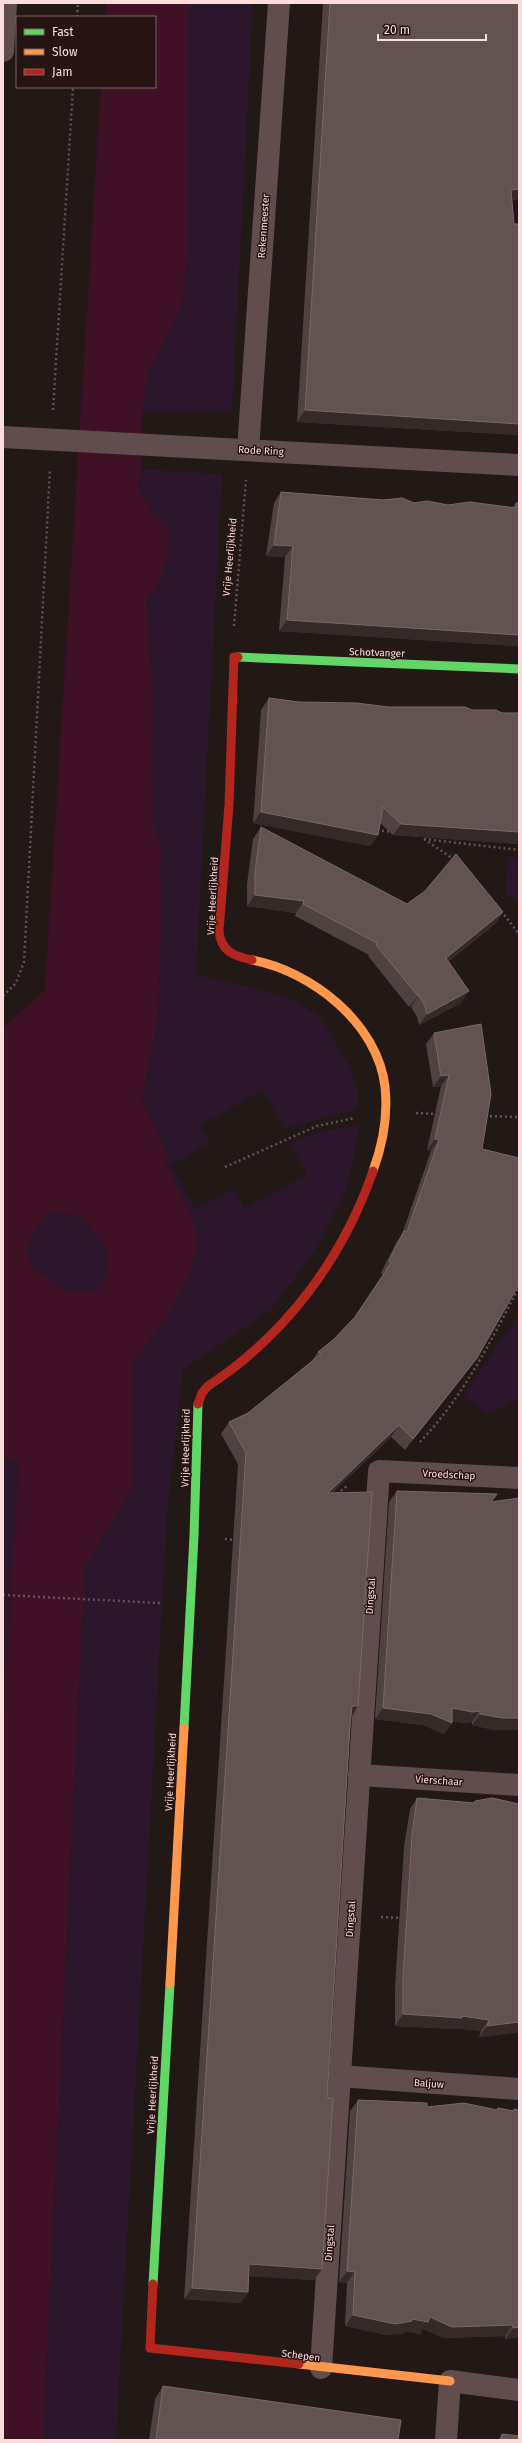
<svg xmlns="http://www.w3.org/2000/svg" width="522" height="2443" font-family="'Fira Sans',sans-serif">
<rect width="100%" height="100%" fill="#221816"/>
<g fill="#2c162c">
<polygon points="188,3 253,3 232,412 142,413 148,374 186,275 188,234"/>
<polygon points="141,469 222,474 196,974 285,996 320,1016 351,1069 358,1093 357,1109 285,1129 263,1090 200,1126 210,1142 170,1166 196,1209 233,1189 244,1208 308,1174 290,1142 319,1132 357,1125 358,1134 347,1189 315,1250 271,1310 183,1370 167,1514 116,2440 43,2440 85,1567 134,1485 133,1363 167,1318 189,1273 191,1215 165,1164 169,1159 142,1099 158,1021 162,896 160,863 162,851 154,826 152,751 154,705 147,600 158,584 170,533 154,514 138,488"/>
<polygon points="508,857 519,858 519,903 506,894"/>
<path d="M51 1211 83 1218 104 1245 109 1260 105 1277 98 1290 70 1293 36 1271 26 1252C31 1235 39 1224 51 1211Z"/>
<polygon points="519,1314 519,1397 490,1415 463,1396"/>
<polygon points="3,1458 20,1462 3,1726"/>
</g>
<path fill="#3f1125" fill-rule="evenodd" d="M106 3H188V234L186 275 180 308 148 374 142 413 141 469 138 488 154 514 170 532C169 561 164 577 147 600L154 705 152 751 154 826 162 851 160 863 162 896 158 1021 142 1099 169 1159 165 1164 191 1215 199 1242 189 1273 167 1318 133 1363 134 1485 85 1567 43 2440H3V1726L19 1462 3 1458V1028L45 990 101 87H155V17H105ZM51 1211 83 1218 104 1245 109 1260 105 1277 98 1290 70 1293 36 1271 26 1252C31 1235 39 1224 51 1211Z"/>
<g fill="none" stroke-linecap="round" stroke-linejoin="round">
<g stroke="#684f5d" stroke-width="2.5" stroke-dasharray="2 3" stroke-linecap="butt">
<polyline points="77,17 78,3"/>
<polyline points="53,410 73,87"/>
<polyline points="234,626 246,480"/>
<polyline points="377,830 392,832"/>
<polyline points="424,839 455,860"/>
<polyline points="424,839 519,850"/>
<polyline points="495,903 519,934"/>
<polyline points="3,996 16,983 24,962 50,469"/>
<polyline points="416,1113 438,1114"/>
<polyline points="485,1116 519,1117"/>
<polyline points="225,1167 317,1126 355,1118"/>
<path d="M420 1442C463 1397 491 1341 519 1287"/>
<polyline points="337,1494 347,1486"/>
<polyline points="225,1539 236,1540"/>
<polyline points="3,1595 160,1603"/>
<polyline points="381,1917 402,1918"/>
</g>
<g stroke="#624d4e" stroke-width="22">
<polyline points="3,51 6,3"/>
<polyline points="3,437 519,465"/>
<polyline points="248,450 279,3"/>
<polyline points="359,1775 519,1785"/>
<polyline points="339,2076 519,2089"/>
<polyline points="321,2368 379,1471 519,1478"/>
<polyline points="446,2440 450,2381 519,2390"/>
</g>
<g stroke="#63d668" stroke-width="9">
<polyline points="238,657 519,669"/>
<polyline points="184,1728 194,1536 198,1404"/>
<polyline points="153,2284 170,1984"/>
</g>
<g stroke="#ff974d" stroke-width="9">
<path d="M252 960C311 971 378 1023 385 1087 388 1115 383 1144 373 1171"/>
<polyline points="170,1984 184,1728"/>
<polyline points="299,2364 450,2381"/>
</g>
<g stroke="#b3261e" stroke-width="9">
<path d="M238 657H234L229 805 219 931C221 951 233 956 252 960"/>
<path d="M198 1404 202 1393 208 1386C286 1335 343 1258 373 1171"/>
<polyline points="153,2284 150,2348 299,2364"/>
</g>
</g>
<g fill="#504241">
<polygon points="323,3 519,3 519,199 512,200 514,224 519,435 297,422"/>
<polygon points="281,492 448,505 513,507 516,503 517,646 279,631 285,557 266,556 274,503"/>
<polygon points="269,698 299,702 388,707 472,710 502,713 519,713 519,844 393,835 380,823 378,835 370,846 253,823 261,710"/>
<polygon points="261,827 407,904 503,912 495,924 449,961 461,1003 419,1025 417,1017 411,1007 409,1007 368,956 369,955 295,916 296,913 247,906 247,884 253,839"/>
<polygon points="434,1033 482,1149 469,1369 405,1450 391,1437 332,1493 351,1717 350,1727 327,2098 322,2269 314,2280 249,2276 248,2292 241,2303 184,2299 238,1464 221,1434 229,1422 248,1413 311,1362 318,1352 333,1340 354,1318 383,1275 381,1273 396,1243 402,1234 431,1151 427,1150 441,1086 433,1087 426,1044"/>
<polygon points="397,1491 491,1502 519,1498 519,1730 494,1730 472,1725 472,1722 464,1723 452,1721 452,1723 444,1734 423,1725 375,1719 389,1502"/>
<polygon points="417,1798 473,1803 475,1801 519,2032 479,2037 481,2031 455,2028 454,2029 395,2026 395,1987 404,1847 410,1809"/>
<polygon points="358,2100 427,2107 497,2110 498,2108 512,2111 514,2109 519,2337 505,2339 505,2336 444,2338 423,2329 420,2334 406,2331 404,2333 387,2335 345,2326 347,2283 339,2282 350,2111"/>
<polygon points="163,2386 398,2440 149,2440 155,2399"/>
<polygon points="502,2434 519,2440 498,2440"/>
</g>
<g fill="#362a29">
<polygon points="519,189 519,199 503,201 511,190"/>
<polygon points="305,410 519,424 519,435 297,422"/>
<polygon points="274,545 293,546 285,557 266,556"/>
<polygon points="287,620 519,635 519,644 517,646 279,631"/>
<polygon points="261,812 378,835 370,846 253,823"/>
<polygon points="401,824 519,832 519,844 393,835"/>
<polygon points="255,895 304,901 296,913 247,906"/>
<polygon points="503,912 495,924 438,969 446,958"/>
<polygon points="469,991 461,1003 419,1025 427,1014"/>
<polygon points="419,995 411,1007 409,1007 418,996"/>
<polygon points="449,1075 441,1086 433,1087 441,1076"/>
<polygon points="435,1139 439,1140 431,1151 427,1150"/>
<polygon points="477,1358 469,1369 405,1450 413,1439"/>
<polygon points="399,1425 391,1437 320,1504 328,1493"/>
<polygon points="352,1706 358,1706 351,1718"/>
<polygon points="383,1708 431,1714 452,1723 444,1734 423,1725 375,1719"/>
<polygon points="452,1708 480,1711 472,1722 464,1723 444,1719"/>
<polygon points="480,1714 519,1718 519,1730 494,1730 472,1725"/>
<polygon points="403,2014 462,2016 489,2020 481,2031 455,2028 454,2029 395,2026"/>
<polygon points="519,2022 519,2032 479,2037 487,2026"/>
<polygon points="249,2264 322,2269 314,2280 241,2276"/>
<polygon points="347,2271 355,2272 347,2283 339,2282"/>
<polygon points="192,2288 248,2292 241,2303 184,2299"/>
<polygon points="353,2315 412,2319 430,2317 513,2325 505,2336 444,2338 423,2329 420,2334 406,2331 404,2333 387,2335 345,2326"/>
<polygon points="519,2327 519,2337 505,2339 513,2328"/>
</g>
<g fill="#625251" stroke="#7a6867">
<polygon points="330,3 519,3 519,189 511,190 514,224 519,224 519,424 305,410"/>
<polygon points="281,492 383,500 402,498 414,503 427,501 448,505 470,502 516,508 516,503 519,503 519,635 287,620 293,546 274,545"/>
<polygon points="269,698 299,702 357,703 388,707 465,707 472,710 496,710 502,713 519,713 519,832 401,824 383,807 378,835 261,812"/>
<polygon points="261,827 407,904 425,891 456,854 503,912 446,958 469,991 427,1014 425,1006 419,995 418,996 376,945 377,943 303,904 304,901 255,895 255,872"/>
<polygon points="481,1024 491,1094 482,1149 519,1158 519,1283 518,1286 477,1358 413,1439 399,1425 328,1493 372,1492 358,1706 352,1706 350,1727 327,2098 333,2098 322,2269 249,2264 248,2292 192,2288 246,1453 229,1422 248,1413 321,1354 318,1352 333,1340 355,1317 391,1263 389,1261 404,1231 407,1232 439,1140 435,1139 449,1075 441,1076 434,1033"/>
<polygon points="397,1491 497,1494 491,1502 519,1498 519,1718 502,1718 480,1714 480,1711 472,1712 452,1708 452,1723 431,1714 383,1708"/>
<polygon points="417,1798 474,1803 475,1801 492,1798 519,1804 519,2022 487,2026 489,2020 462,2016 462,2018 403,2014 403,1976 412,1836"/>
<polygon points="358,2100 427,2103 427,2107 464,2103 497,2110 498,2108 514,2111 514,2109 519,2110 519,2327 513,2328 513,2325 452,2327 430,2317 428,2322 412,2319 412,2321 395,2324 353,2315 355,2272 347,2271"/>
<polygon points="163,2386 401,2420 398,2440 156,2440"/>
<polygon points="502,2434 519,2436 519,2440 501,2440"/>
</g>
<g text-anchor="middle" stroke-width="3" stroke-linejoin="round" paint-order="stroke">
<g font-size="10" fill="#fbdddc" stroke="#261412">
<text transform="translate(263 226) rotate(-86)" y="4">Rekenmeester</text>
<text transform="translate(261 450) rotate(3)" y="4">Rode Ring</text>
<text transform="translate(229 557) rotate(-85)" y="4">Vrije Heerlijkheid</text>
<text transform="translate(377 652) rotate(2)" y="4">Schotvanger</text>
<text transform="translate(212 896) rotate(-87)" y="4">Vrije Heerlijkheid</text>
<text transform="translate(185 1448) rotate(-89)" y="4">Vrije Heerlijkheid</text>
<text transform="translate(449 1474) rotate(3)" y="4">Vroedschap</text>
<text transform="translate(370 1596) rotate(-86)" y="4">Dingstal</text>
<text transform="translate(170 1772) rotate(-87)" y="4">Vrije Heerlijkheid</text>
<text transform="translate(439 1780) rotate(4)" y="4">Vierschaar</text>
<text transform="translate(350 1919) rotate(-86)" y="4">Dingstal</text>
<text transform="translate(429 2083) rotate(4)" y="4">Baljuw</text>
<text transform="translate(152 2095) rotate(-87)" y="4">Vrije Heerlijkheid</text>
<text transform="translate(329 2243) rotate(-86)" y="4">Dingstal</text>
<text transform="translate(301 2355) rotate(7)" y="4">Schepen</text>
</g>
</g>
<rect width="522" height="2443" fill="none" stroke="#fbdddc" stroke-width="8"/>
<rect x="16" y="16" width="140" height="72" fill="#261412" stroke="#7b6463"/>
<rect x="24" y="29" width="20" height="6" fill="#63d668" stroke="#7b6463"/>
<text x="52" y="36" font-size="12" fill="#fbdddc">Fast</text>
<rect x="24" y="49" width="20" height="6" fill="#ff974d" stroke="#7b6463"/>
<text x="52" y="56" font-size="12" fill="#fbdddc">Slow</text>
<rect x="24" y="69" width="20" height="6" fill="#b3261e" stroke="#7b6463"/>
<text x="52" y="76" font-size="12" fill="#fbdddc">Jam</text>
<path d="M378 34v6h108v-6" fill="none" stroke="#fbdddc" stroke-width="2"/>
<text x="384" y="34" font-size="12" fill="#fbdddc" stroke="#261412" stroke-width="3" paint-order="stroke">20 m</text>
</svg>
